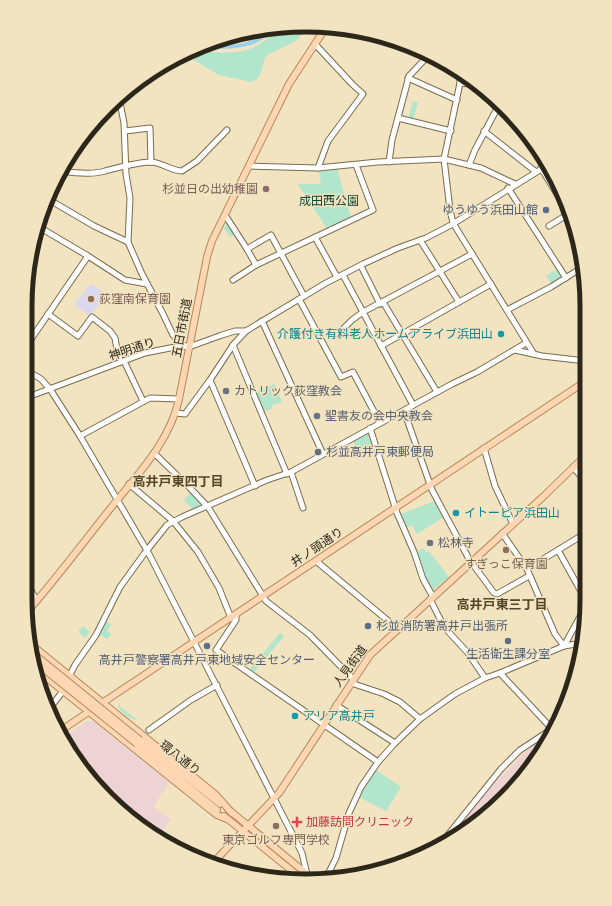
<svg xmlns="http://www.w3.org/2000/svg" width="612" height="906" font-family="Roboto,'Noto Sans JP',sans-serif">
<rect width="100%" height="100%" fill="#f2e3c1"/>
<g fill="#eed3d5">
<polygon points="87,721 93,721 169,782 153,807 171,820 162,832 106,792 72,756 63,738"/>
<polygon points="550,733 552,733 505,799 448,842 488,790 524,753"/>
</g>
<polygon fill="#dad8ee" points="91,284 107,294 90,316 74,304"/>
<g fill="#b1e5cc">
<path d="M306 25H310L296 41 269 54 265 58 260 75 257 79 251 82 219 75 194 60 168 62C175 59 183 53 190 51 196 49 206 51 212 52 242 54 258 51 278 28Z"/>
<polygon points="269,29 260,35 232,45 210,43 251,30"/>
<polygon points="413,101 418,103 413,120 408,119"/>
<polygon points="337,168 351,218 327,229 298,184 321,184 319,170"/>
<polygon points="228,221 236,234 230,237 224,229"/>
<polygon points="557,269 563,277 551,283 546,276"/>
<polygon points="275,384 282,402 272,405 273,408 263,412 254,393"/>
<polygon points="369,432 375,446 359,455 353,441"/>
<polygon points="192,491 204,506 193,510 184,500"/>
<polygon points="435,501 444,517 417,534 412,525 406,528 401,514"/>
<polygon points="423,548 426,552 429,551 449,577 432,591 425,579 416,552"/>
<polygon points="106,621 111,624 107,631 111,634 107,639 99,634"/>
<polygon points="83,626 90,632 85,638 78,632"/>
<polygon points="280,633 284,636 253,674 248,671"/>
<path d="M120 703V707L138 720C131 720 121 713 118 706Z"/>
<polygon points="376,770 401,787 386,811 359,797 363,788"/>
</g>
<path fill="#9bd0f5" d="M275 28C255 53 224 49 196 48 210 41 225 47 239 44 246 43 253 40 259 36 266 32 267 29 275 28Z"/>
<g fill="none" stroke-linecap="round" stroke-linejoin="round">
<g stroke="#796c4d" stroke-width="7">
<g id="minor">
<polyline points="315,44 352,84 363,94 328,141 318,168"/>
<polyline points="460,71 460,83 444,159 450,210 453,223 534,354"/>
<polyline points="408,78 457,100"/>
<polyline points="460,83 478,85"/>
<polyline points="119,97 124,123 126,174 130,198 128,242 142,274 162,312 173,335 182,345 189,347"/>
<polyline points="398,118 451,131"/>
<polyline points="125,131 150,128 151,162"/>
<polyline points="484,131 535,171"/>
<polyline points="389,162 392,140 409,76 429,55"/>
<polyline points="469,165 475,150 500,103"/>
<polyline points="249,166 318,168 378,162 444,159 481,168 515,184"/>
<polyline points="541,168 569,214"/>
<path d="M62 171C75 173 92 175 105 171 120 167 134 163 150 162 162 162 171 171 182 171L197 161 227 130"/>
<polyline points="508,188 566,278"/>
<polyline points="48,199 94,226 128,242"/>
<polyline points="225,215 247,249 256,265"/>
<polyline points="549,226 570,213"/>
<polyline points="39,227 88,256 125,280 147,284"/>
<polyline points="315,237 337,277"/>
<polyline points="420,240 459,302"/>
<polyline points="247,249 271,235 304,296"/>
<polyline points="361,266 380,304"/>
<polyline points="343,275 413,405"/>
<polyline points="233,280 256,265 373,210 356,165"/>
<polyline points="299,299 341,377 353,372 380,423"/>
<polyline points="383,302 437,392"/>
<polyline points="507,310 551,287 583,267"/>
<polyline points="48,314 78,336 92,317 110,331 115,338 117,350 121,362"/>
<polyline points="262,321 323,454"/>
<polyline points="344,328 352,320 363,312 472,254"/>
<polyline points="29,342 88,256"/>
<polyline points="233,345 287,474"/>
<polyline points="381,346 491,284"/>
<polyline points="515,350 542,356 586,361"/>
<polyline points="124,361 143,401"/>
<polyline points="29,372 41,379 50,389 80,436 149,554 302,853 308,879"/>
<polyline points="210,380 255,486"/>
<polyline points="28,397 145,353 180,346 189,347 222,335 235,331 246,331"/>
<polyline points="404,411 432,490 469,559 494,593 497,594 529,576"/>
<polyline points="176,413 185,414 210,380 233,345 246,331 326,283 363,264 398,248 426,238 451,225 548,165"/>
<polyline points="370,428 397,513 414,552 423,579 433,597"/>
<polyline points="80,436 150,398 179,399"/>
<polyline points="484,448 495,486 513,524"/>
<polyline points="154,453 190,488 208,507 266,601 310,635 353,679"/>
<polyline points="573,467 584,480"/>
<polyline points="291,472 303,508"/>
<polyline points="129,484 173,521 198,552 219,588 231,618"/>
<polyline points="502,533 527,569 555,634 564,646 582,613"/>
<polyline points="558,550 583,595"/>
<polyline points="26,556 28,556"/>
<polyline points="316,561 398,629"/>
<polyline points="527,569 581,536 583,541"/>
<polyline points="25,580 37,601"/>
<polyline points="430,599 444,627 468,653 485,678"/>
<polyline points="236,614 236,620 216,650 378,762"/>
<polyline points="500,673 554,731"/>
<polyline points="70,675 75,665 96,635 120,587 144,554 167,525 182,517 267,480 291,472 452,384 477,372 526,343"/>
<polyline points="351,683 384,694 400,702 420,719"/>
<polyline points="336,705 395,743"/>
<polyline points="49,709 63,691"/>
<polyline points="149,730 191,700 217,685"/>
<polyline points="439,846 501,769 520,750 552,729"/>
<polyline points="326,878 336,858 349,813 361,787 378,762 395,743 420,719 455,694 485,678 500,673 564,646 582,643"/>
</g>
</g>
<g stroke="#b4885c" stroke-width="8">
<g id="major">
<path d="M27 612C56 579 82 544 110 509 136 476 170 442 179 399L207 257 212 241 289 84 326 27"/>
<polyline points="33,646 215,794 232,813"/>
<polyline points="37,670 208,808 217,815 227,819"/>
<polyline points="60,731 586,381"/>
<polyline points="140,740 220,804"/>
<polyline points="137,744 217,810"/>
<polyline points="229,810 313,879"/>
<polyline points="224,816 302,879"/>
<polyline points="213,863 279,793 370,655 545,495 585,456"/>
</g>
</g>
<use href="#minor" stroke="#fff" stroke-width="5"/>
<use href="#major" stroke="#fed7b2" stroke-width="6"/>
<g stroke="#b4885c" stroke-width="8" stroke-linecap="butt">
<g id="major-bridge">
<polyline points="34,654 140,740"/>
<polyline points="35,662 137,744"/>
</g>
</g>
<use href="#major-bridge" stroke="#fed7b2" stroke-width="6"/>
</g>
<g fill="#8d6e63" stroke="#f2e3c1" stroke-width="1.5">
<circle cx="266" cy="189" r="4"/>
<circle cx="91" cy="299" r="4"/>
<circle cx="506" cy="550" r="4"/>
<circle cx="276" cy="826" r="4"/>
</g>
<g fill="#5c6f8a" stroke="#f2e3c1" stroke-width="1.5">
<circle cx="546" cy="210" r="4"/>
<circle cx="318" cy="452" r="4"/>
<circle cx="368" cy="626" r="4"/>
<circle cx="508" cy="641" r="4"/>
<circle cx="207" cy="646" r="4"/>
</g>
<g fill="#0f9aa8" stroke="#f2e3c1" stroke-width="1.5">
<circle cx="501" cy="334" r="4"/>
<circle cx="456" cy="513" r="4"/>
<circle cx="295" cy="716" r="4"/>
</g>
<g fill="#6b7280" stroke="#f2e3c1" stroke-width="1.5">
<circle cx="226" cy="391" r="4"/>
<circle cx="317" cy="416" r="4"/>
<circle cx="430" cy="543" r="4"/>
</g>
<path fill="#e0444e" stroke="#f2e3c1" stroke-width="1.5" d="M295 816h4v4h4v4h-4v4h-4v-4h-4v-4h4z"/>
<g text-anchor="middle" stroke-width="3" stroke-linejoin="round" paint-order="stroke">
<g font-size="12" fill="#785e54" stroke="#f2e3c1">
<text x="258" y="193" text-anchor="end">杉並日の出幼稚園</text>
<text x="99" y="303" text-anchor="start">荻窪南保育園</text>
<text x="506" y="568">すぎっこ保育園</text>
<text x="276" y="844">東京ゴルフ専門学校</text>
</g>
<g font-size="12" fill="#134633" stroke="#f2e3c1">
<text x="329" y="205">成田西公園</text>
</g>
<g font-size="12" fill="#4e5e75" stroke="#f2e3c1" text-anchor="start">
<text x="538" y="214" text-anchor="end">ゆうゆう浜田山館</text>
<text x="326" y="456">杉並高井戸東郵便局</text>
<text x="376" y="630">杉並消防署高井戸出張所</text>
<text x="508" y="658" text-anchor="middle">生活衛生課分室</text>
<text x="207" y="664" text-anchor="middle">高井戸警察署高井戸東地域安全センター</text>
</g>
<g font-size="12" fill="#2d271a" stroke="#f2e3c1">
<text transform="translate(182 328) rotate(-79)" y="4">五日市街道</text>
<text transform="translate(132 349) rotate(-18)" y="4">神明通り</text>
<text transform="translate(317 547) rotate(-34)" y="4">井ノ頭通り</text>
<text transform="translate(350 666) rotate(-54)" y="4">人見街道</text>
<text transform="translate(180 758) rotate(38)" y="4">環八通り</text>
</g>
<g font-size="12" fill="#0d838f" stroke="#f2e3c1" text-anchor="start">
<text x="493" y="338" text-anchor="end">介護付き有料老人ホームアライブ浜田山</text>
<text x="464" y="517">イトーピア浜田山</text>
<text x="303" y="720">アリア高井戸</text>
</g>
<g font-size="12" fill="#5b616d" stroke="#f2e3c1" text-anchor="start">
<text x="234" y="395">カトリック荻窪教会</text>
<text x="325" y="420">聖書友の会中央教会</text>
<text x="438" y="547">松林寺</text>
</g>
<g font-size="12" fill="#be3a42" stroke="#f2e3c1" text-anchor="start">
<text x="306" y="826">加藤訪問クリニック</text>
</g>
<g font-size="13" font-weight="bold" fill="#534629" stroke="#f2e3c1">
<text x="178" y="486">高井戸東四丁目</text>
<text x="502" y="609">高井戸東三丁目</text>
</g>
</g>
<path d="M0 0H612V906H0ZM306 32H306A274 274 0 0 1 580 306V600A274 274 0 0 1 306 874H306A274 274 0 0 1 32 600V306A274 274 0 0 1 306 32Z" fill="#f2e3c1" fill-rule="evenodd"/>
<path fill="none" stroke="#2d271a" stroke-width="5" d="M306 32H306A274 274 0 0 1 580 306V600A274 274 0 0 1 306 874H306A274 274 0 0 1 32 600V306A274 274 0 0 1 306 32Z"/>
</svg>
